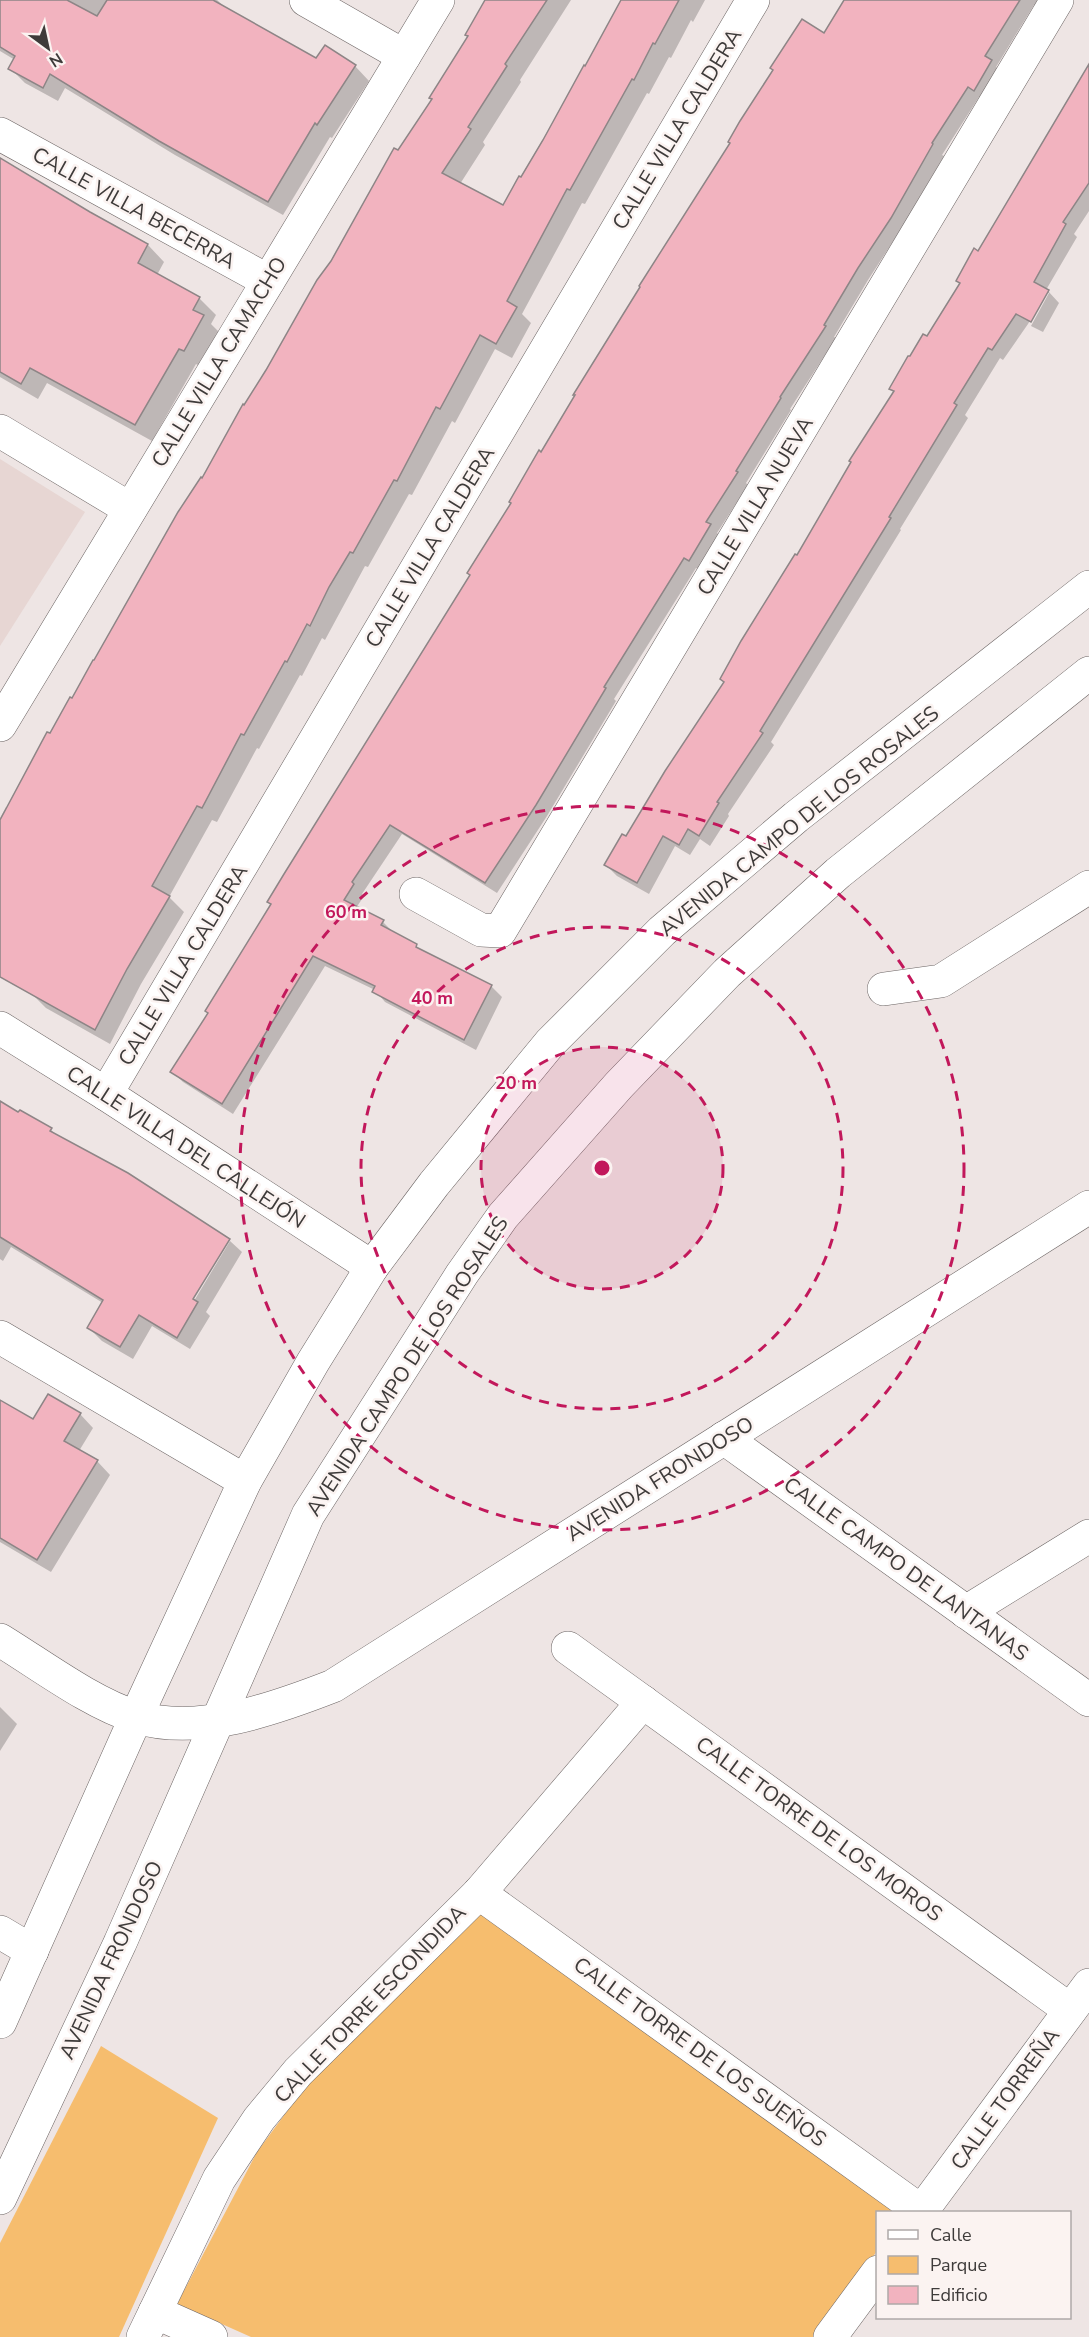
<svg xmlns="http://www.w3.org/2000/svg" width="1089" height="2337" font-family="'Nunito Sans',sans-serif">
<rect width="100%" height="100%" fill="#eee5e4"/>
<polygon fill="#e7d6d3" points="0,459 85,512 0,646"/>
<g fill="#f6bd6e">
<polygon points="482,1909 900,2212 878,2212 877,2251 814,2337 251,2337 177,2304 257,2152 310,2080"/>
<polygon points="101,2046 218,2118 119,2337 0,2337 0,2243"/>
</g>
<g fill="#0003">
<polygon points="0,0 217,0 228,10 317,60 355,66 369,81 332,138 330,137 283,215 175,155 65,88 58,101 25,83 10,68 15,60 0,51"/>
<polygon points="489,0 571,0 520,80 521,82 483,142 485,145 460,184 503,207 625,0 705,0 693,22 691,20 671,58 669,57 649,94 647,93 585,204 582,203 522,314 531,323 512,358 495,349 455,423 452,421 412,495 409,494 368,567 365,566 325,640 322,638 302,676 300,675 259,749 257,748 217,822 212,820 169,897 184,912 141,984 110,1044 46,1008 31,993 0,976 0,818 6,807 8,808 268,371 394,150 399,152 433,100"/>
<polygon points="845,0 1044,0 1040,8 1034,5 996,67 1002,72 986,101 979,97 942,155 944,156 901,229 868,280 834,337 836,338 790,409 791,410 746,483 748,485 717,533 721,536 701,571 696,568 614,699 616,701 547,816 497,893 402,834 362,894 364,896 356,908 383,922 394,933 421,951 491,986 502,997 476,1050 385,1002 375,990 325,966 233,1114 183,1082 172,1071 210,1013 542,454 824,35"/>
<polygon points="1089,65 1089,211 1074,234 1077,237 1046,290 1048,291 1059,303 1043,332 1031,326 1049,293 1046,293 1028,324 1003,360 1000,358 965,415 968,418 900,529 901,530 771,742 774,745 728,814 729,816 710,846 700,839 690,855 675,846 649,894 617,876 606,865 627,838 725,682 895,392 891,388 928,338"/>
<polygon points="0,157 9,166 89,214 148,245 164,262 157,275 199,298 216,315 211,324 220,333 201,367 196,364 152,441 47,383 38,399 0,377"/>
<polygon points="0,1102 51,1130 60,1138 160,1195 230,1240 227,1240 188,1305 191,1306 230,1241 242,1252 206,1312 210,1316 190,1349 152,1326 133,1359 102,1341 89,1328 103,1303 11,1247 3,1261 0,1259"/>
<polygon points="0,1401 34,1419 80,1414 93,1428 79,1451 97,1461 110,1475 51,1572 0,1542"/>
<polygon points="0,1707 17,1724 0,1751"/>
</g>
<g fill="#f2b3bf" stroke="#8d8586" stroke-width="1.5">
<polygon points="0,0 67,0 97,16 107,0 213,0 316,58 325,45 356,65 317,125 315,123 268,202 159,141 50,74 43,88 8,69 15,56 0,47"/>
<polygon points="485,0 547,0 505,64 507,66 468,127 471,129 442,173 503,205 519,176 521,177 543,140 584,65 585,66 621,0 679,0 655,44 653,43 634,80 632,79 570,190 567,189 507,301 517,307 496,344 480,335 440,409 436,407 397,481 394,480 353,553 350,552 329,587 310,626 307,624 287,662 285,661 244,735 241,734 202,808 197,806 152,886 170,896 127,969 95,1030 0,977 0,820 47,732 50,733 70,697 72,698 93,660 94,660 178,512 201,477 202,478 243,404 244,405 266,370 317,280 331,261 394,148 398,150 432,99 429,98 468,36 465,35"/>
<polygon points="844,0 1020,0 985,56 992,60 974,91 968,87 932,143 933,144 891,218 858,268 824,325 826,326 780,397 781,398 736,471 738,472 706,522 711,524 689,561 684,558 604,687 606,688 536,805 485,883 390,825 352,882 354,884 344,900 384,920 381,925 417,944 416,947 492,985 464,1040 372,992 375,986 313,956 222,1104 170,1072 208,1013 205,1011 271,904 267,902 284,874 470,575 467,573 511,503 509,502 539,450 541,452 575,395 573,395 640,287 639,286 730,143 728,142 740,121 773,70 770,68 802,19 824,33"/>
<polygon points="1089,64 1089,183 1063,222 1066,224 1034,282 1049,290 1031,322 1016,314 992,350 988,348 954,403 957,405 889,517 891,518 760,731 763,733 717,802 719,803 699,836 688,829 679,845 663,836 637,883 604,865 622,834 626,836 665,771 724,682 720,679 741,641 795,554 797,555 851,462 849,461 894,391 889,389 908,356 910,356 923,334 927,336 960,283 956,281 974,248 978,251"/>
<polygon points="0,158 90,212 148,244 138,263 200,297 193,310 204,315 184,351 179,349 135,425 30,368 21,384 0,372"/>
<polygon points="0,1101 18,1112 20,1110 52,1128 50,1131 128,1173 230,1239 193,1299 198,1302 177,1338 139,1315 120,1347 87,1328 103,1300 0,1237"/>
<polygon points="48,1394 81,1413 64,1441 98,1460 37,1560 0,1538 0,1400 33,1419"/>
</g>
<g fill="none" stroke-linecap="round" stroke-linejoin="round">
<g stroke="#6b6463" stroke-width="34">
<g id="minor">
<polyline points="306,0 404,56"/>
<polyline points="0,134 268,281"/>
<polyline points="0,431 130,509"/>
<polyline points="0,725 438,0"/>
<polyline points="416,894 481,930 500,931 1057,0"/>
<polyline points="884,989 941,981 1089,887"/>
<polyline points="0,1028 106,1094 372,1267"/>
<polyline points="106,1094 753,0"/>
<polyline points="0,1337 245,1481"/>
<polyline points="724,1438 1089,1700"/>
<polyline points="966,1612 1089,1536"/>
<path d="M0 1640C41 1665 91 1703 136 1717 199 1736 274 1709 333 1686L1089 1207"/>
<polyline points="568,1648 1070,2010"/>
<polyline points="479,1893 922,2212"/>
<polyline points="0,1932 32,1951"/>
<polyline points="0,2022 136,1717 245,1481 313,1362 372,1267 434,1184 550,1043 662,931 796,817 1089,587"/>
<polyline points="0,2198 120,1943 308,1515 462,1274 503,1216 619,1085 727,973 838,873 1089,673"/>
<polyline points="921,2212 1089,1985"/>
<polyline points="155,2312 211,2337"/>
<polyline points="143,2337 219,2179 259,2119 298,2072 479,1893 643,1702"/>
<polyline points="830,2337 878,2272"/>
</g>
</g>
<use href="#minor" stroke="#fff" stroke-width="33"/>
</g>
<circle cx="602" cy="1168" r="121" fill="#c2185b" fill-opacity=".12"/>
<g fill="none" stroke="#c2185b" stroke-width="3" stroke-dasharray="10 8">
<circle cx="602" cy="1168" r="121"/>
<circle cx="602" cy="1168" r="241"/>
<circle cx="602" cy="1168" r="362"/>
</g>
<g text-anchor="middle" stroke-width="5" stroke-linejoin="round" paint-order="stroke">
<g font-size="21" fill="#3e3b3a" stroke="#fbf3f1">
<text transform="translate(677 129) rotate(-59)" y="7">CALLE VILLA CALDERA</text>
<text transform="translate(134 208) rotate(29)" y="7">CALLE VILLA BECERRA</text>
<text transform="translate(219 362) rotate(-59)" y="7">CALLE VILLA CAMACHO</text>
<text transform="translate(755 506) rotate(-59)" y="7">CALLE VILLA NUEVA</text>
<text transform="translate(430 547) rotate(-59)" y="7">CALLE VILLA CALDERA</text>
<text transform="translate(799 821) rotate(-39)" y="7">AVENIDA CAMPO DE LOS ROSALES</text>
<text transform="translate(183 965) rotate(-59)" y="7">CALLE VILLA CALDERA</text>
<text transform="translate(186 1147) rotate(33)" y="7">CALLE VILLA DEL CALLEJÓN</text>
<text transform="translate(407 1366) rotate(-57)" y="7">AVENIDA CAMPO DE LOS ROSALES</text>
<text transform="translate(660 1479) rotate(-32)" y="7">AVENIDA FRONDOSO</text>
<text transform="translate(906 1569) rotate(36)" y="7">CALLE CAMPO DE LANTANAS</text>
<text transform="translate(819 1829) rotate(36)" y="7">CALLE TORRE DE LOS MOROS</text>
<text transform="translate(111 1960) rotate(-65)" y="7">AVENIDA FRONDOSO</text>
<text transform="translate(370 2004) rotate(-46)" y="7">CALLE TORRE ESCONDIDA</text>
<text transform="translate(700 2052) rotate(36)" y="7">CALLE TORRE DE LOS SUEÑOS</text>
<text transform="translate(1005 2099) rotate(-54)" y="7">CALLE TORREÑA</text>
</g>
</g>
<circle cx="602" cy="1168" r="9" fill="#c2185b" stroke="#fbf3f1" stroke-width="3"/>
<g font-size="18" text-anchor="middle" font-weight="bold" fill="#c2185b" stroke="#fbf3f1" stroke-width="5" stroke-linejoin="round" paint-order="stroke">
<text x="346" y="918">60 m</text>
<text x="432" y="1004">40 m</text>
<text x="516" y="1089">20 m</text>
</g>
<rect x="876" y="2211" width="195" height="108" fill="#fbf3f1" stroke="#afa9a8" stroke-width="1.5"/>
<rect x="888" y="2230" width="30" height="9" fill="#ffffff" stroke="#afa9a8" stroke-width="1.5"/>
<text x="930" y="2241" font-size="18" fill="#3e3b3a">Calle</text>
<rect x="888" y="2256" width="30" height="18" fill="#f6bd6e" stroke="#afa9a8" stroke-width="1.5"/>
<text x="930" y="2271" font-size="18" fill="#3e3b3a">Parque</text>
<rect x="888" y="2286" width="30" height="18" fill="#f2b3bf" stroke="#afa9a8" stroke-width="1.5"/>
<text x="930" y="2301" font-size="18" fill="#3e3b3a">Edificio</text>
<g transform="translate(48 48) rotate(147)" stroke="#fbf3f1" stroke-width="4.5" paint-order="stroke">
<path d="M0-4.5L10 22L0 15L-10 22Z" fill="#3e3b3a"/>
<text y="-9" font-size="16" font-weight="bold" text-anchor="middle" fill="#3e3b3a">N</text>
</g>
</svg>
